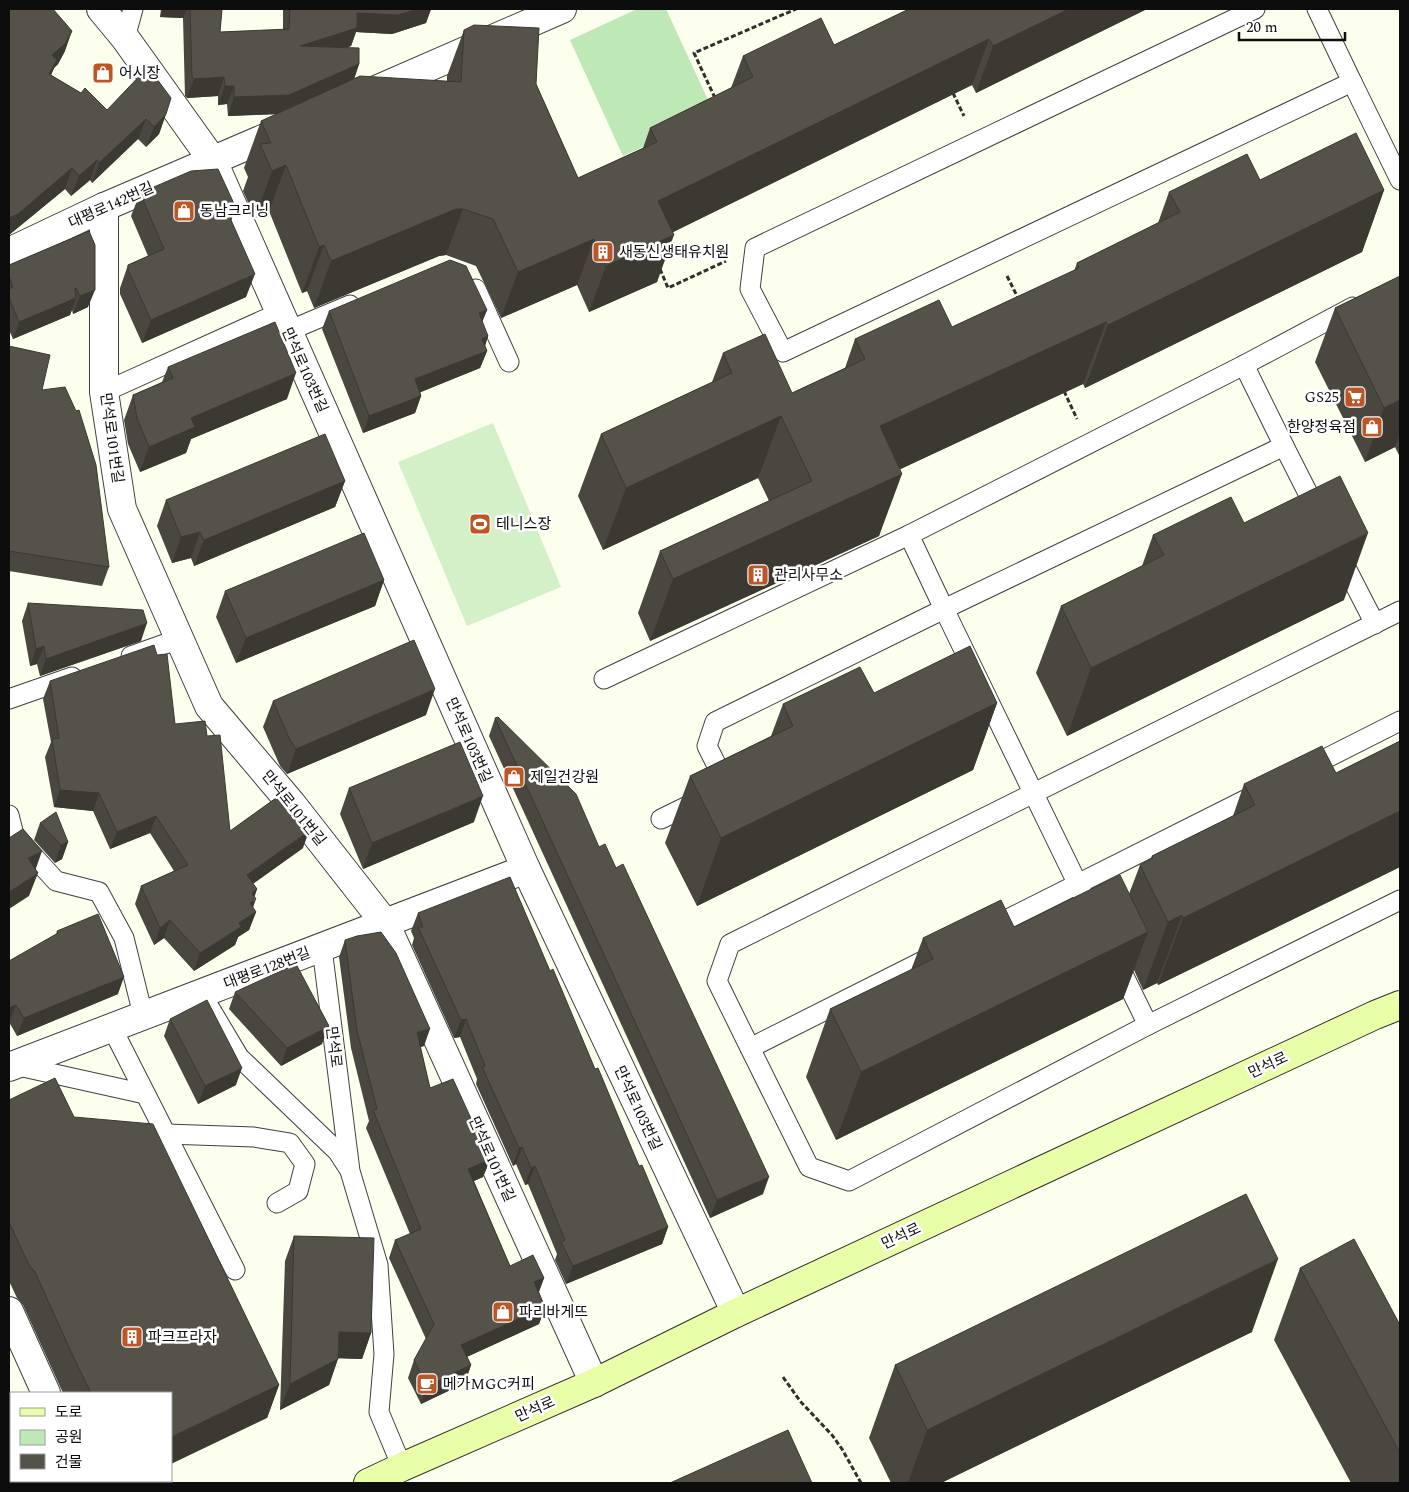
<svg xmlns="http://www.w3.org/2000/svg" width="1409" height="1492" font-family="Spectral,'Noto Sans KR',serif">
<rect width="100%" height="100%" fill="#fcffed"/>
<polygon fill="#bfe8b7" points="637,9 666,9 715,115 623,156 570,40"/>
<polygon fill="#d4f0c9" points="493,423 561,587 467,626 398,462"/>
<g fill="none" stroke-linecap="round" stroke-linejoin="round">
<g stroke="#404040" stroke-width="21">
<g id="service">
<polyline points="1255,9 755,248 750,289 783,352 1352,82 1317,9"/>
<polyline points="125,38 133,9"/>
<polyline points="1352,82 1400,180"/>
<polyline points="476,289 509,362"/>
<polyline points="288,331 350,305"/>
<polyline points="104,392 279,313"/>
<polyline points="1284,446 1318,513"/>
<polyline points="1340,556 1375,624"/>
<polyline points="131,656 179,639"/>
<polyline points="604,679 909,535"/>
<polyline points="9,699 72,677"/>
<polyline points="1305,769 1400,721"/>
<polyline points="9,815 14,835 9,837"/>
<polyline points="661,819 708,796 719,770 707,746 715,722 944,609 909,535 1244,365 1353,307"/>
<polyline points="14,835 56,881 99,892 124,938 143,1015"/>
<polyline points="1083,895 944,609 1284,446 1244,365"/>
<polyline points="988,929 1261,792"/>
<polyline points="322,948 350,1171 378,1265 384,1354 379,1412 402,1467"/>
<polyline points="935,955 750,1048 717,981 730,944 1400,611"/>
<polyline points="1117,962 1148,1025"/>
<polyline points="208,1005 239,1057 338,1152 349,1169"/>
<polyline points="112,1028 235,1270"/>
<polyline points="750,1048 809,1167 849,1181 1148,1025 1400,900"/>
<polyline points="14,1065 145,1094"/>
<polyline points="166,1134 254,1137 290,1143 305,1164 298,1191 277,1203"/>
</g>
</g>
<g stroke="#404040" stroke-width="30">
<g id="minor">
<polyline points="101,9 125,38 213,161 526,869 736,1313"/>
<polyline points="369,93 562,9"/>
<polyline points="104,207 104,392 122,509 209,706 291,803 385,923 594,1383"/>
<polyline points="9,252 104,207 286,129"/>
<polyline points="9,1067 526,869"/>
</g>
</g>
<g stroke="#404040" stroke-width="30">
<g id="tertiary">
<polyline points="9,1311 46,1393"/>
<polyline points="85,1481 86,1483"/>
</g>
</g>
<g stroke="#2f2f2f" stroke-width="30">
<polyline id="secondary" points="368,1483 402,1467 594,1383 736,1313 1375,1015 1400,1005"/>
</g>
<g stroke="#2f2f2f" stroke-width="3" stroke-dasharray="5 2.5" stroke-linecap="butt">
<polyline points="953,93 964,116"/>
<polyline points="715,98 694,53 796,9"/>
<polyline points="660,269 668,288 726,261"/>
<polyline points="1007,276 1019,300"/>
<polyline points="1064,391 1077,419"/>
<polyline points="783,1377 800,1401 832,1435 842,1449 861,1483"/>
</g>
<use href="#service" stroke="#fff" stroke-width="19"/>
<use href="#minor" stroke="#fff" stroke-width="28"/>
<use href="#tertiary" stroke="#fff" stroke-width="28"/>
<use href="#secondary" stroke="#e8fea9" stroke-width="28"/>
</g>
<g fill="#49473f">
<polygon points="9,9 65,51 58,64 54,68 51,75 107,110 166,114 159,134 146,147 138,139 92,183 90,180 71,196 65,189 9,235"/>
<polygon points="161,9 222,9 220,32 283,30 283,9 431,9 426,23 392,34 356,32 351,46 346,48 359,64 354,78 447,81 447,76 464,30 536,84 578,178 643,148 650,128 731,88 743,56 834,45 909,9 1147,9 976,93 972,85 672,232 657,282 589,312 577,285 501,318 476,266 446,255 439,256 314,308 307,291 302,293 269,211 255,218 243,191 248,177 244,168 261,121 277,114 228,116 227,104 218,105 218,96 187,98 185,96 183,18 160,17"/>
<polygon points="1260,180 1384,190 1362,252 1085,388 1083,384 900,469 879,536 650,641 638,613 660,551 769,501 758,478 603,550 578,496 601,434 712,382 723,353 792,393 845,368 855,339 952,327 1074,271 1077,263 1158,223 1169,192"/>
<polygon points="140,193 236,208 231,220 246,297 142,343 120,294 120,288 128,265 148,256 131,216"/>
<polygon points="89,231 88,307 73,314 72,310 70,315 13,339 9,330 9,265"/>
<polygon points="1400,276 1400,457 1395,447 1365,462 1315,362 1335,308"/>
<polygon points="487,310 482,322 488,336 485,346 487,351 480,368 420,392 421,396 415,413 363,433 322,329 329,311"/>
<polygon points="9,346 42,390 109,567 102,586 9,571"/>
<polygon points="168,367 287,399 191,439 186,453 140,472 128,444 124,420 133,395 162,382"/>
<polygon points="345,481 335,507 194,566 191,558 172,563 157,526 166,500"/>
<polygon points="1244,523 1344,600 1067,736 1036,673 1061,606 1142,566 1153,535"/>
<polygon points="384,580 375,606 236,663 216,617 225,591"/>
<polygon points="28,603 141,641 40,676 37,664 30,666 22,621"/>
<polygon points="50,681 175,724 207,736 230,831 303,848 253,884 257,889 254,896 253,908 256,912 249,930 238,937 235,945 194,971 164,938 154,945 135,904 141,886 174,871 150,833 110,849 93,811 54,807 45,757 51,742 43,699"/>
<polygon points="874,693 997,703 973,770 697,906 665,843 690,776 771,736 783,704"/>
<polygon points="273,701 426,715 287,774 280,766 263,727"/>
<polygon points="495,718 599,847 763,1194 710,1218 489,736"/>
<polygon points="1400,741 1400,867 1158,985 1157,983 1143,990 1134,970 1123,999 836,1140 806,1077 830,1009 911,970 923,938 1014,927 1129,894 1140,865 1150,860 1152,856 1233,816 1244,784 1336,773"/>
<polygon points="349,788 474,822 363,869 340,814"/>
<polygon points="40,823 68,842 62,859 55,863 34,840"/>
<polygon points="418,913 550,971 639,1166 668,1227 662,1244 566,1284 555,1260 557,1254 528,1184 525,1185 516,1164 513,1166 476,1084 477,1079 460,1037 454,1038 412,945 414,938 411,931"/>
<polygon points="57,931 118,994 17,1036 9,1022 9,961 56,935"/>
<polygon points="345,940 424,1046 420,1047 430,1088 490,1160 483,1177 474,1181 510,1266 544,1278 539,1292 545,1307 539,1324 467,1357 471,1365 465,1383 421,1404 408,1378 414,1360 426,1339 389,1258 395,1240 410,1234 366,1128 369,1121 351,1048 339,957"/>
<polygon points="235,992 322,1044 281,1066 229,1009"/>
<polygon points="170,1019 236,1085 198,1104 164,1036"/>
<polygon points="9,1100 74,1117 279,1385 267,1418 171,1393 63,1393 23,1305 17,1298 9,1281"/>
<polygon points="294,1236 371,1333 362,1359 338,1358 329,1385 280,1410 285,1261"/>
<polygon points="1300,1268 1400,1325 1400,1483 1351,1483 1274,1340"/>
<polygon points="1252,1332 941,1483 891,1483 869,1438 895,1365"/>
</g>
<g fill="#3c3933">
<polygon points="163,9 187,9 183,18 160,17"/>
<polygon points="418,9 431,9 426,23 392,34 356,32 351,46 293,65 300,46 357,13"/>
<polygon points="1069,9 1147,9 976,93 993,46"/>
<polygon points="72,31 65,51 58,64 54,68 49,80 45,75 52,55"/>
<polygon points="989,39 972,85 641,248 658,201"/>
<polygon points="359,64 353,83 282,114 228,116 234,97"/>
<polygon points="224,77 218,96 187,98 194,79"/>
<polygon points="225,86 234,86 227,104 218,105"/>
<polygon points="166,114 159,134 146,147 154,127"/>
<polygon points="146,119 138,139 92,183 99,163"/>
<polygon points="97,160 90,180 71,196 79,176"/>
<polygon points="286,165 269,211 255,218 272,171"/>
<polygon points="72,168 65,189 9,235 9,218"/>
<polygon points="1384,190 1362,252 1085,388 1108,325"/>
<polygon points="236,208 227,231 227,211"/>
<polygon points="456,209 463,209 446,255 439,256 314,308 331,261"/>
<polygon points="674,235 657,282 589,312 606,266"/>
<polygon points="594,239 577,285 501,318 518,272"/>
<polygon points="324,245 307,291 302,293 319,247"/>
<polygon points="255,274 246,297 142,343 151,320"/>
<polygon points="75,288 76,288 72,299 76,298 70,315 13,339 19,322"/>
<polygon points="95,290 88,307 73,314 80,296"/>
<polygon points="487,310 480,327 479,313"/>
<polygon points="1106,322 1083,384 858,489 880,426"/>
<polygon points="488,336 483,352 487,351 480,368 409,397 415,379 482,339"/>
<polygon points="296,373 287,399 191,439 186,453 140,472 149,447 191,418"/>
<polygon points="421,396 415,413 363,433 369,416"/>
<polygon points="1400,400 1400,433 1395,447 1365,462 1384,408"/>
<polygon points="781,416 758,478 603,550 626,488"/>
<polygon points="902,474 879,536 650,641 673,579"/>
<polygon points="345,481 335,507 194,566 204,540"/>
<polygon points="200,532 191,558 172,563 181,537"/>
<polygon points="1368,533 1344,600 1067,736 1091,668"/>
<polygon points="384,580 375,606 236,663 246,638"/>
<polygon points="147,623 141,641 40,676 46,659"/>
<polygon points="44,646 37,664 30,666 36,649"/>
<polygon points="435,689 426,715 287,774 296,749"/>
<polygon points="997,703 973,770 697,906 721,838"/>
<polygon points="60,790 99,793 93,811 54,807"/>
<polygon points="483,796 474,822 363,869 372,843"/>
<polygon points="1400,811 1400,867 1158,985 1183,918"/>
<polygon points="156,816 150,833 110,849 117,832"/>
<polygon points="309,831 303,848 241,892 247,875"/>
<polygon points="68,842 62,859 55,863 61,845"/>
<polygon points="42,851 34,874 28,858"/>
<polygon points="38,873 29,896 9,909 9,892"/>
<polygon points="257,889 253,902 256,899 250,916 256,912 249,930 238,937 235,945 194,971 200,953 252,893"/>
<polygon points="1182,915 1157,983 1143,990 1168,922"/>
<polygon points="170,920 164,938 154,945 160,928"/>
<polygon points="1148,932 1123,999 836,1140 861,1072"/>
<polygon points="124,977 118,994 17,1036 24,1018"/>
<polygon points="16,1005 9,1022 9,1008"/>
<polygon points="466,1019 460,1037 454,1038 461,1020"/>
<polygon points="329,1026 322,1044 281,1066 287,1048"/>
<polygon points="430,1029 424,1046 410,1050 417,1032"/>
<polygon points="242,1068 236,1085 198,1104 205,1086"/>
<polygon points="522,1147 516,1164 513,1166 519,1148"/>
<polygon points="490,1160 483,1177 462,1186 468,1169"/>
<polygon points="535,1166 528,1184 525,1185 531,1168"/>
<polygon points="769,1177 763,1194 710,1218 717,1200"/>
<polygon points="668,1227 662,1244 566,1284 573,1266"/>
<polygon points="1278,1259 1252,1332 941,1483 908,1483 927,1430"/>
<polygon points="544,1278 537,1296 534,1282"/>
<polygon points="545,1307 539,1324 455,1362 461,1345"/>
<polygon points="339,1332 371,1333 362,1359 330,1358"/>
<polygon points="338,1359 329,1385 280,1410 290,1384"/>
<polygon points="471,1365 465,1383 421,1404 427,1386"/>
<polygon points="279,1385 267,1418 171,1464 171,1437"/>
</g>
<g fill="#555249" stroke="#3c3933">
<polygon points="9,9 53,9 72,31 65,44 52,55 57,60 49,74 81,93 85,88 107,110 148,67 171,98 166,114 154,127 146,119 99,163 97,160 79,176 72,168 18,214 9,218"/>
<polygon points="190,9 222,9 220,32 289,29 290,9 418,9 398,15 357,13 357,28 300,46 359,48 359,64 289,95 234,97 234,86 225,86 224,77 194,79 192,77"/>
<polygon points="909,9 1069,9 993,46 989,39 658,201 674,235 606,266 594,239 518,272 493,219 463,209 456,209 331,261 324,245 319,247 286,165 272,171 260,144 271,143 261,121 360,76 461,82 464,30 474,25 539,28 536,84 578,178 657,142 650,128 753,77 743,56 821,18 834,45"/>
<polygon points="1356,133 1384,190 1108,325 1106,322 880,426 902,474 673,579 660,551 812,481 781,416 626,488 601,434 732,373 723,353 765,334 792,393 865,359 855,339 939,300 952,327 1079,268 1077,263 1180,212 1169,192 1247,154 1260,180"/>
<polygon points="218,169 236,208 227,211 255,274 151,320 128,270 128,265 164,249 140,193 191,171"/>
<polygon points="89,231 95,245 95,290 80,296 76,288 75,288 76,298 19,322 9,297 9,289 13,287 9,276 9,265"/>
<polygon points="450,260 466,266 487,310 479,313 488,336 482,339 487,351 415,379 421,396 369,416 329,311"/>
<polygon points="1400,276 1400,400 1384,408 1335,308"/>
<polygon points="275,322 296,373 191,418 195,427 149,447 137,418 133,395 173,378 168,367"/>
<polygon points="9,346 50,355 42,390 65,387 76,411 79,410 96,465 109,567 9,551"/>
<polygon points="325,434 345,481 204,540 200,532 181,537 166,500"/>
<polygon points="1340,476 1368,533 1091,668 1061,606 1164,555 1153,535 1231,497 1244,523"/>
<polygon points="364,533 384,580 246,638 225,591"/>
<polygon points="28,603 143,610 147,623 46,659 44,646 36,649"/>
<polygon points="414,640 435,689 296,749 290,740 273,701"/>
<polygon points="154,645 157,655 167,654 175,724 205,721 207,736 220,735 230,831 283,793 309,831 247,875 257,889 252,893 256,899 250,903 256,912 239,923 241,927 200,953 170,920 160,928 141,886 188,865 156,816 117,832 99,793 60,790 52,739 59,738 50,681"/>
<polygon points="970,646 997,703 721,838 690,776 793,726 783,704 860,667 874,693"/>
<polygon points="498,717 576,794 599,847 605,844 616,868 623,864 769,1177 717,1200 495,718"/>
<polygon points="1400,741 1400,811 1183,918 1182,915 1168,922 1140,865 1153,858 1152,856 1255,805 1244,784 1322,746 1336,773"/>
<polygon points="460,742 483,796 372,843 349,788"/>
<polygon points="56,812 68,842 61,845 40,823"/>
<polygon points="23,829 42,851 28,858 38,873 9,892 9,838"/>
<polygon points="1120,875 1148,932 861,1072 830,1009 933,959 923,938 1001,900 1014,927"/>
<polygon points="510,877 550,971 553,969 595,1069 598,1068 639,1166 642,1165 668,1227 573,1266 561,1242 565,1240 535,1166 531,1168 522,1147 519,1148 482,1067 485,1066 466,1019 461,1020 418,927 423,927 418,913"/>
<polygon points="98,914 124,977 24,1018 16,1005 9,1008 9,961 58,933 57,931"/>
<polygon points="381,932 396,953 430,1029 417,1032 430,1088 453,1079 490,1160 468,1169 510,1266 533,1255 544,1278 534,1282 545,1307 461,1345 471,1365 427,1386 414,1360 434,1324 395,1240 421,1229 373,1110 377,1109 357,1031 345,940 357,936"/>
<polygon points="296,964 329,1026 287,1048 235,992"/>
<polygon points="207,1000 242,1068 205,1086 170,1019"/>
<polygon points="55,1078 74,1117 153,1124 279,1385 171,1437 171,1393 91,1393 73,1356 35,1272 29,1265 9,1222 9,1100"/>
<polygon points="1246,1194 1278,1259 927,1430 895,1365"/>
<polygon points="294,1236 374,1238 371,1333 339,1332 338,1359 290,1384"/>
<polygon points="1354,1239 1400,1325 1400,1453 1300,1268"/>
<polygon points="788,1430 812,1483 670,1483"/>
</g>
<defs>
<g id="shop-square" transform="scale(1.125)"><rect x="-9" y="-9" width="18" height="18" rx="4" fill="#bb5627" stroke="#fff"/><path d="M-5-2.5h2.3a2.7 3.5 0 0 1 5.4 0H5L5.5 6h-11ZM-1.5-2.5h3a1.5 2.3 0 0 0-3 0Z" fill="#fff"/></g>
<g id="building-square" transform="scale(1.125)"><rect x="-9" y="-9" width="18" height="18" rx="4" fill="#bb5627" stroke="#fff"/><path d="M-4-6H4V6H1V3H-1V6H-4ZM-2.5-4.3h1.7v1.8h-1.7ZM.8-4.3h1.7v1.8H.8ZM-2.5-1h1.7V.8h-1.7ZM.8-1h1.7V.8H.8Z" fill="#fff"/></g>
<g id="supermarket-square" transform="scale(1.125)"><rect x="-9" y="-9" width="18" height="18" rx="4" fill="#bb5627" stroke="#fff"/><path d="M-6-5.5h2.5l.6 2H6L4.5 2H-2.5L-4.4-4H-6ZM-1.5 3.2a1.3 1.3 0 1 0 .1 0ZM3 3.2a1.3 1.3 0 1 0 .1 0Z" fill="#fff"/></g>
<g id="stadium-square" transform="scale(1.125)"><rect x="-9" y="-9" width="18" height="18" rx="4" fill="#bb5627" stroke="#fff"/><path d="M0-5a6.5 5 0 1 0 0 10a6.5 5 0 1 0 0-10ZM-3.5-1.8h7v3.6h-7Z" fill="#fff"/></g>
<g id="cafe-square" transform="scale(1.125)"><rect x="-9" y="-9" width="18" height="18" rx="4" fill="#bb5627" stroke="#fff"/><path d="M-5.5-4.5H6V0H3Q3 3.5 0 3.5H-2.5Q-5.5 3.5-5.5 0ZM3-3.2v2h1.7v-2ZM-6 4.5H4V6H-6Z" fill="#fff"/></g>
</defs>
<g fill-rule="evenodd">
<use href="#shop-square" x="103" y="73"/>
<use href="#shop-square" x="184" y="211"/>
<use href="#building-square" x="603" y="252"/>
<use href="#supermarket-square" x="1355" y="397"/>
<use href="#shop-square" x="1372" y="427"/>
<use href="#stadium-square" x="480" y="524"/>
<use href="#building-square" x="758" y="575"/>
<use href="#shop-square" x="514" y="777"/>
<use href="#shop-square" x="503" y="1312"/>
<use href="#building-square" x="132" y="1337"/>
<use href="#cafe-square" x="427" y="1384"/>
</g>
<g text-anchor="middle" stroke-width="5" stroke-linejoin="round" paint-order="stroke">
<g font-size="15" fill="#0d0d0d" stroke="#fff" text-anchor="start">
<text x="119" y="78">어시장</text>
<text x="200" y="216">동남크리닝</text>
<text x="619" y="257">새동신생태유치원</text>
<text x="1339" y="402" text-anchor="end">GS25</text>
<text x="1356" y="432" text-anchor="end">한양정육점</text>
<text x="496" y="529">테니스장</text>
<text x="774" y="580">관리사무소</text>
<text x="530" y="782">제일건강원</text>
<text x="519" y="1317">파리바게뜨</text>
<text x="148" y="1342">파크프라자</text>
<text x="443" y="1389">메가MGC커피</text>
</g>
<g font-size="15" fill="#0d0d0d" stroke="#fff">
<text transform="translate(111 205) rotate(-24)" y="5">대평로142번길</text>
<text transform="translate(305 370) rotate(66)" y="5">만석로103번길</text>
<text transform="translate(112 438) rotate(82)" y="5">만석로101번길</text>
<text transform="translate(469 740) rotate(66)" y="5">만석로103번길</text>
<text transform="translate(294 808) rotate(51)" y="5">만석로101번길</text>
<text transform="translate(267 968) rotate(-21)" y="5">대평로128번길</text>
<text transform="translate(334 1047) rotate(83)" y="5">만석로</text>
<text transform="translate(1268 1065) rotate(-25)" y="5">만석로</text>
<text transform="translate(638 1108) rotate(65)" y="5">만석로103번길</text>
<text transform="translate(492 1159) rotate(66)" y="5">만석로101번길</text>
<text transform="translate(901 1236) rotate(-25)" y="5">만석로</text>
<text transform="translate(535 1409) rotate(-24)" y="5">만석로</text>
</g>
</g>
<rect width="1409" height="1492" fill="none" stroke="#0d0d0d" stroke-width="20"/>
<rect x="10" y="1392" width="162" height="90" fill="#ffffff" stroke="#9e9e9e"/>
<rect x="20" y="1408" width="25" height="8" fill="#e8fea9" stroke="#9e9e9e"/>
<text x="55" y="1417" font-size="15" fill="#0d0d0d">도로</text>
<rect x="20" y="1430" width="25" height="15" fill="#bfe8b7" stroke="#9e9e9e"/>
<text x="55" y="1442" font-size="15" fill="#0d0d0d">공원</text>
<rect x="20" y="1454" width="25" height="15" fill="#555249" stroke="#9e9e9e"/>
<text x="55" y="1467" font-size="15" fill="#0d0d0d">건물</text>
<path d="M1239 32v8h106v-8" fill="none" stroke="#0d0d0d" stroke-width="2.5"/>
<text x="1246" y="32" font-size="15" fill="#0d0d0d" stroke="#ffffff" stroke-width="4" paint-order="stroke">20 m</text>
</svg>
